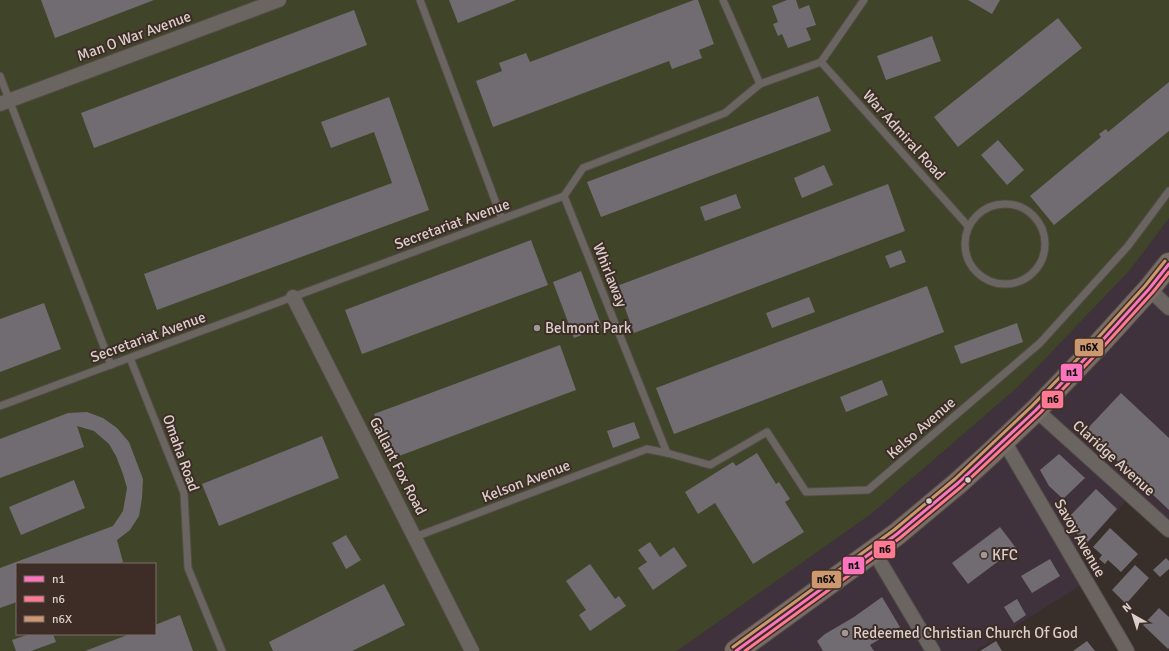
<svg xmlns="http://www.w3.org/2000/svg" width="1169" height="651" font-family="Signika,sans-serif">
<rect width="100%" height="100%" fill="#382f2b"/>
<polygon fill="#40323d" points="1169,218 1169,524 1134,492 1079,553 1091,579 975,651 677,651 871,514 1019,386 1130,270"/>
<path fill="#40452a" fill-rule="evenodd" d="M0 0H1169V218L1130 270 1019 386 871 514 677 651H0ZM17 564H155V634H17Z"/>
<g fill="#716c71">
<polygon points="41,0 154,0 55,38"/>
<polygon points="449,0 516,0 458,23"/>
<polygon points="694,0 698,0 714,44 699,50 702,58 672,69 669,61 493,127 476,81 502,71 499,63 526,53 530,62"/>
<polygon points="787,0 796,0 799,9 809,5 816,25 806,28 811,40 788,48 782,34 778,36 773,24 778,22 772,6"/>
<polygon points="968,0 1000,0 992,14"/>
<polygon points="354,10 367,45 94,148 81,113"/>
<polygon points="1058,18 1082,48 958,147 934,117"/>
<polygon points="932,36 941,61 886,80 877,56"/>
<polygon points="1169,82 1169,131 1054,225 1030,196 1101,137 1099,134 1106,129 1108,132"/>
<polygon points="818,96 831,131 601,217 587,182"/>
<polygon points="389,97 429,210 157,310 144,274 392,183 374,132 331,148 321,122"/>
<polygon points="998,140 1024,170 1007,185 981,155"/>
<polygon points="824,165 833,185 802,198 794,178"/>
<polygon points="888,184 905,231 634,333 617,286"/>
<polygon points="736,194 741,208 705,221 700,207"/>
<polygon points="531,240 548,285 362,354 345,310"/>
<polygon points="901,250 906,262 890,268 885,256"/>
<polygon points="581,271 602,327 574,338 553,282"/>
<polygon points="927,286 944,332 674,434 656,388"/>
<polygon points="809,297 815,312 772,328 766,313"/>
<polygon points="44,303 61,349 0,372 0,319"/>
<polygon points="1017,323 1023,342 961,364 954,346"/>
<polygon points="560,345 576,390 391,459 374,414"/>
<polygon points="882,380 888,395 846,412 840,397"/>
<polygon points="1121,393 1169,438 1169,510 1088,433 1089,427"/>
<polygon points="87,412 103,418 117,428 129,442 143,479 142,498 139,516 130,530 117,540 123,562 118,564 17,564 17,602 0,608 0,568 113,526 123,511 127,488 123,474 116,456 109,444 94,431 77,426 84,447 0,478 0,439 68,413"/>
<polygon points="634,422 640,438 613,448 607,431"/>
<polygon points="322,436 339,478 219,526 202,484"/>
<polygon points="757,453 776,484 779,482 790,499 785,502 804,532 753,564 715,503 698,514 685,492 733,462 736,466"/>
<polygon points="1059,454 1085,478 1063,499 1049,486 1040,470"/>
<polygon points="74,480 85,508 21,535 9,507"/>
<polygon points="1096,489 1117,509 1085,545 1067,519"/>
<polygon points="1000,527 1016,548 968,584 952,563"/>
<polygon points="1110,528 1138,554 1121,572 1108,560 1105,564 1099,559 1102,555 1093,547"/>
<polygon points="346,535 361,560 346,569 332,543"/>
<polygon points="650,542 660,557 674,547 687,566 653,590 638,568 647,562 638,550"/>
<polygon points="1166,558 1169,561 1169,569 1160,577 1153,570"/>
<polygon points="1050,559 1060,576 1032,593 1021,576"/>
<polygon points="590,564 615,599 619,596 626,606 590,631 579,615 586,610 566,581"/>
<polygon points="1135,565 1149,578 1126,604 1112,590"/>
<polygon points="384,584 405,625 352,651 273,651 269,642"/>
<polygon points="882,597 900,627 870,645 874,651 823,651 817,641 825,634 854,617"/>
<polygon points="1017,599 1026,615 1014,623 1004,607"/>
<polygon points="1159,608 1169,617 1169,648 1168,649 1143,625"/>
<polygon points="180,615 193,651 85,651 130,634 155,634 155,625"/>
<polygon points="30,634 53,634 56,642 31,651 16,651 12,640"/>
<polygon points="996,641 1002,651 980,651"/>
<polygon points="1087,641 1095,651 1073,651"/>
</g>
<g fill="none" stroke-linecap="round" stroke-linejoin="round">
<g stroke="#534c48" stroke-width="9">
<g id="service">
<polyline points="420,0 502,219"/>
<polyline points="723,0 760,84"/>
<polyline points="821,62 968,226"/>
<polyline points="0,76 111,365"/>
<polyline points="564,196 667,453"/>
<circle cx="1005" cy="244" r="40"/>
<polyline points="130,358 184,493 188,568 222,651"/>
<polyline points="0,406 564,196 583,168 725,113 760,84 821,62 864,0"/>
<polyline points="415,537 647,449 667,453 710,465 767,432 806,492 868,490 1040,343 1128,246 1169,191"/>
</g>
</g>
<g stroke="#534c48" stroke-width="16">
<g id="minor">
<polyline points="0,104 279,0"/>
<polyline points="1149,289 1169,308"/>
<polyline points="293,297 472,651"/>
<polyline points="1036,410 1169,530"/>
<polyline points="1004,441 1127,651"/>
<polyline points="873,550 933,651"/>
</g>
</g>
<g stroke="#534c48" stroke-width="24">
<polyline id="primary" points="736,651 897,534 958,483 991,453 1036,410 1100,343 1149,289 1169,264"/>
</g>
<use href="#service" stroke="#6b6561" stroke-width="7"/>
<use href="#minor" stroke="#6b6561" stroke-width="14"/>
<use href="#primary" stroke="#7a6c64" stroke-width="22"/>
<g stroke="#3d2d26" stroke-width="6">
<polyline id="bus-1" points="736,651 897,534 958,483 1036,410 1100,343 1149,289 1169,264"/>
</g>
<g stroke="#3d2d26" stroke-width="6">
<polyline id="bus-2" points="745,651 900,538 961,487 1040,413 1104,346 1153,292 1169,272"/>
</g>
<g stroke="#3d2d26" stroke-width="6">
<polyline id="bus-3" points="733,647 894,530 955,479 1032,406 1096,340 1145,286 1165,261"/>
</g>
<use href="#bus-1" stroke="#fc73be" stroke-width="3"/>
<use href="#bus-2" stroke="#fe7a93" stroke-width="3"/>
<use href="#bus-3" stroke="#cd976f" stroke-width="3"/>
</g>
<g fill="#a19793" stroke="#3d2d26" stroke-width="1.5">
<circle cx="537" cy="328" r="4"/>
<circle cx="984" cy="555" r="4"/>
<circle cx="845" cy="633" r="4"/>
</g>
<g fill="#dacfcb" stroke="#3d2d26" stroke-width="1.5">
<circle cx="968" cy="480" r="3.5"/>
<circle cx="929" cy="501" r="3.5"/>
</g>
<g text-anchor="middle" stroke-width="4" stroke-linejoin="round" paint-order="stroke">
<g font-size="15" fill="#dacfcb" stroke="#3d2d26">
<text transform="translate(134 36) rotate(-20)" y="5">Man O War Avenue</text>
<text transform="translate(904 135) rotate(48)" y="5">War Admiral Road</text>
<text transform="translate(452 224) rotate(-20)" y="5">Secretariat Avenue</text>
<text transform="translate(610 275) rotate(68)" y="5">Whirlaway</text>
<text transform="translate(148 337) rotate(-20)" y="5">Secretariat Avenue</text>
<text transform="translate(921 428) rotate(-41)" y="5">Kelso Avenue</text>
<text transform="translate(181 453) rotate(70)" y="5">Omaha Road</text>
<text transform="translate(1114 458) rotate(42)" y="5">Claridge Avenue</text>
<text transform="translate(398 466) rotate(63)" y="5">Gallant Fox Road</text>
<text transform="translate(526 481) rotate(-21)" y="5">Kelson Avenue</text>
<text transform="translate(1080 538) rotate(60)" y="5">Savoy Avenue</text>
</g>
<g font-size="15" fill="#dacfcb" stroke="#3d2d26" text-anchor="start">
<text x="545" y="333">Belmont Park</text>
<text x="992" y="560">KFC</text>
<text x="853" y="638">Redeemed Christian Church Of God</text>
</g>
</g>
<g stroke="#3d2d26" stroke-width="1.5">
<rect x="1074" y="338" width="30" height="19" rx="4" fill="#cd976f"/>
<rect x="1060" y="363" width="23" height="19" rx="4" fill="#fc73be"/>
<rect x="1041" y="390" width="23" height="19" rx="4" fill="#fe7a93"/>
<rect x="873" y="540" width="23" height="19" rx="4" fill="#fe7a93"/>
<rect x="842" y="556" width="23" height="19" rx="4" fill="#fc73be"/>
<rect x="811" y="570" width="31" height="19" rx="4" fill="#cd976f"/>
</g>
<g font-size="11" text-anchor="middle" font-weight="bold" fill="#111">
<text x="1089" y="351">n6X</text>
<text x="1072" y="376">n1</text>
<text x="1053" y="403">n6</text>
<text x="885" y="553">n6</text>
<text x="854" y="569">n1</text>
<text x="826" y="583">n6X</text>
</g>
<rect x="16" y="563" width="140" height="72" fill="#3d2d26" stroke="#7c6e68"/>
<rect x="24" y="576" width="20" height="6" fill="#fc73be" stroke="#7c6e68"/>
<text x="52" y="583" font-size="12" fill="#dacfcb">n1</text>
<rect x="24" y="596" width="20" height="6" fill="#fe7a93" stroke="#7c6e68"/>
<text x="52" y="603" font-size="12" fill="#dacfcb">n6</text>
<rect x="24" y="616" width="20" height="6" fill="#cd976f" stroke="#7c6e68"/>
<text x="52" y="623" font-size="12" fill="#dacfcb">n6X</text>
<g transform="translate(1133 615) rotate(321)" stroke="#3d2d26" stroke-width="3" paint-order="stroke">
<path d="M0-3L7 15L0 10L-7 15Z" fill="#dacfcb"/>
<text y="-6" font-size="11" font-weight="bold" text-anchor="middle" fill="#dacfcb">N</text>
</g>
</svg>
